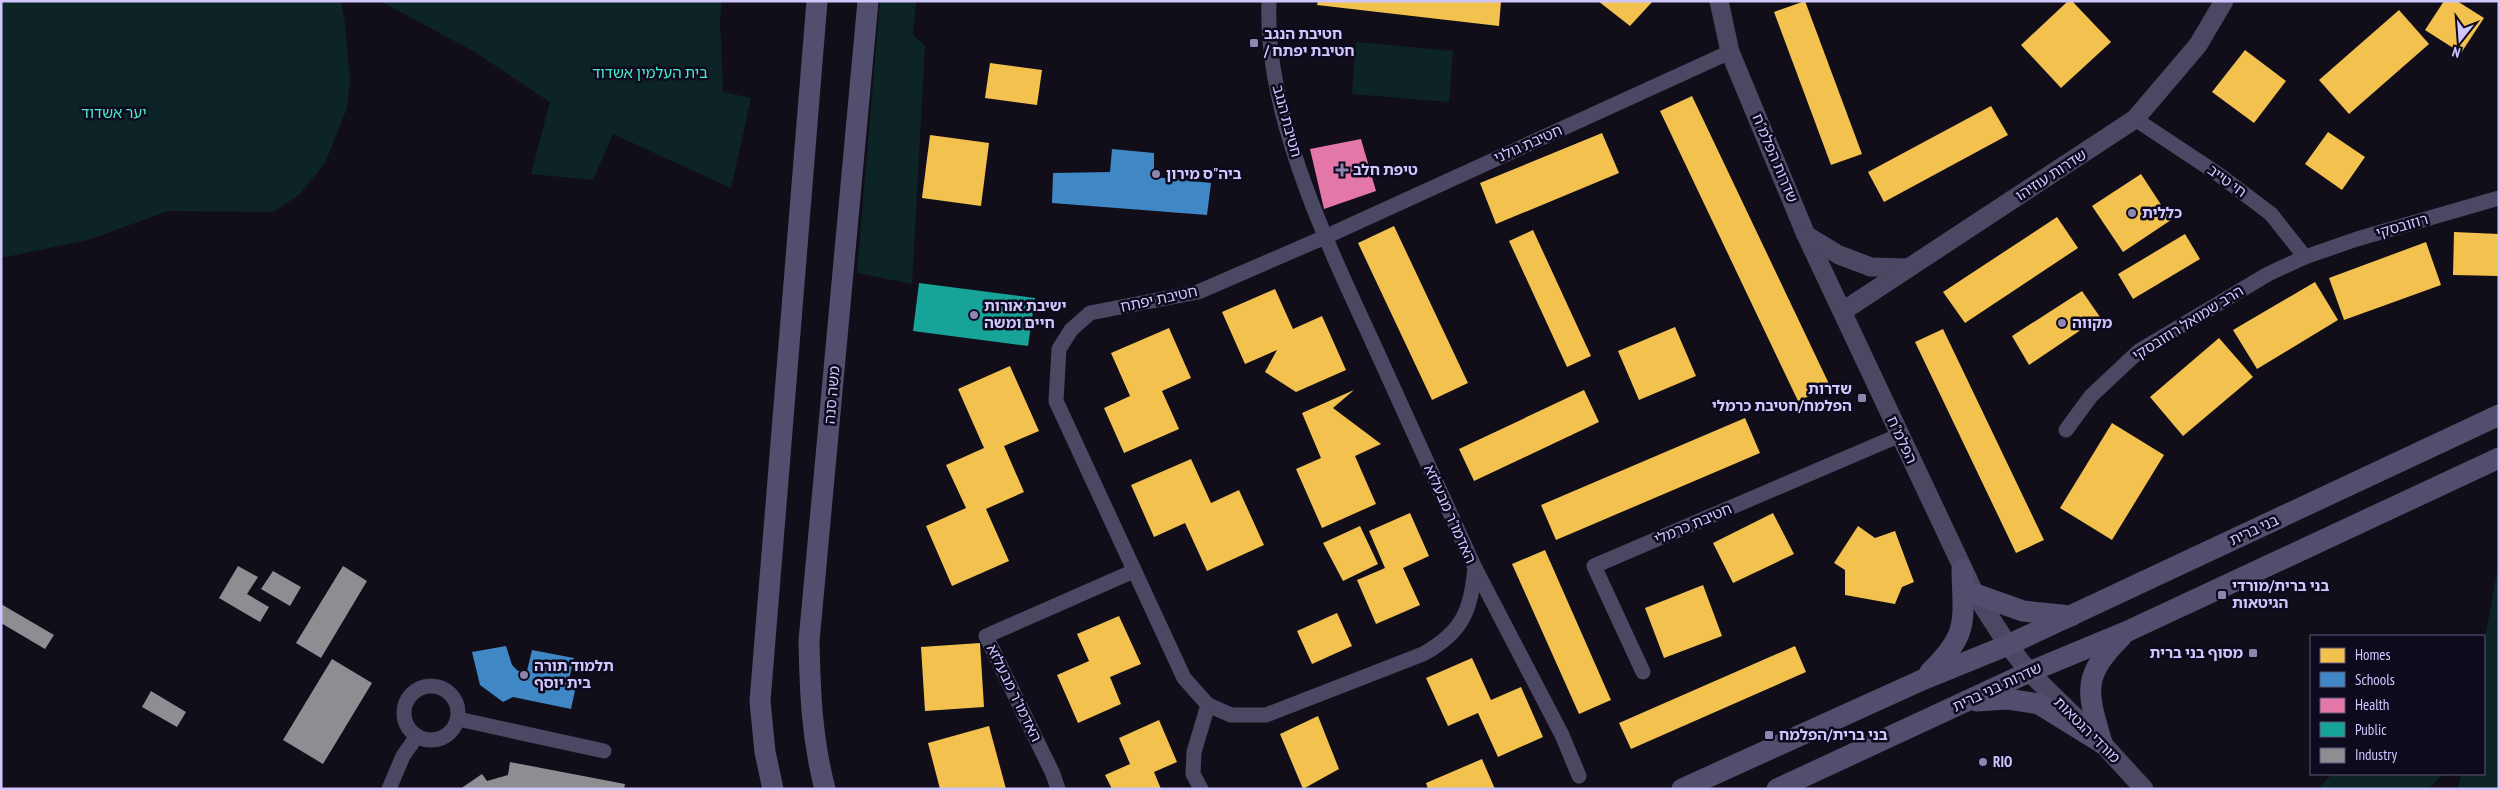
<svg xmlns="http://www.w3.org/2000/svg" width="2500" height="790" font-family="'PT Sans Narrow','Noto Sans Hebrew',sans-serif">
<rect width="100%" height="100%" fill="#110e1a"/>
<g fill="#0d2426">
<polygon points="1,1 341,1 345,24 350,80 347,108 325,163 300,194 273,212 168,211 88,240 1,258"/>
<polygon points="380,1 722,1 720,21 723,92 751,98 731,188 613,134 593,180 531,174 550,102 475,52"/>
<polygon points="880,1 916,1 913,35 925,46 912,284 857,273"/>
<polygon points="1356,42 1453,51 1449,102 1352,94"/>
<polygon points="2499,560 2499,789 2458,789 2461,774 2484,774 2484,645"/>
<polygon points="2332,774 2443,774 2428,789 2318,789"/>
</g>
<g fill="#f2c14e">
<polygon points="1318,1 1501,1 1499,26 1317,5"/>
<polygon points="1598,1 1653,1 1630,26"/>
<polygon points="1805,1 1862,154 1831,165 1774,12"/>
<polygon points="2068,1 2072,1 2111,42 2061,88 2021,45"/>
<polygon points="2444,1 2457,1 2484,18 2461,53 2425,30"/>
<polygon points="2399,10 2429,44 2349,114 2319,80"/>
<polygon points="2245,50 2286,81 2254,123 2212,92"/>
<polygon points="990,63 1042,70 1037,105 985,98"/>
<polygon points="1692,96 1830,386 1798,401 1660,111"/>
<polygon points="1991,106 2008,135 1884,202 1868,172"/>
<polygon points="2328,132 2365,157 2342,190 2305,164"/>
<polygon points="1602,133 1619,173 1496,224 1480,183"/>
<polygon points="930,135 989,143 981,206 922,198"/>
<polygon points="2141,174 2171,220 2123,252 2092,206"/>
<polygon points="2057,217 2078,248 1965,323 1943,292"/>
<polygon points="1394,226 1468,383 1432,400 1358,243"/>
<polygon points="1533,230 1591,356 1567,367 1509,241"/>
<polygon points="2454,232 2499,234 2499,276 2453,275"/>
<polygon points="2185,234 2200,259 2133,299 2118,274"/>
<polygon points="2426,242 2441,285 2344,320 2329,278"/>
<polygon points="2315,282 2338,320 2257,369 2233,330"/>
<polygon points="1275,289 1293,329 1322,316 1346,370 1296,392 1265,372 1277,350 1245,364 1222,312"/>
<polygon points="2082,291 2100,317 2029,365 2012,336"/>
<polygon points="1675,327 1696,376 1639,400 1618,351"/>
<polygon points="1169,328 1191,378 1162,391 1179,429 1124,453 1104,408 1130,396 1111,353"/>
<polygon points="1943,329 2044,540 2016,553 1915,342"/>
<polygon points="2219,338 2253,377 2183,436 2150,397"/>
<polygon points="1010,366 1039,431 1004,446 1024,492 986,509 1009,561 952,586 926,526 966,508 946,465 984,448 958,389"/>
<polygon points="1354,390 1333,408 1381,444 1355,456 1376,504 1322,528 1296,469 1321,458 1302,413"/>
<polygon points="1584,390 1599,422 1474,481 1459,449"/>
<polygon points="1745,418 1760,453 1556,540 1541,505"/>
<polygon points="2112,423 2164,455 2112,540 2060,508"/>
<polygon points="1191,459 1211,503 1239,490 1264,545 1207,571 1185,523 1154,537 1131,485"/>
<polygon points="1410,513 1429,556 1403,568 1420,605 1376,624 1357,580 1385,568 1369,531"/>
<polygon points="1773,513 1794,554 1733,583 1713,543"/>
<polygon points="1360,526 1378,564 1343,581 1323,543"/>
<polygon points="1858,526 1875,538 1895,531 1914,582 1902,587 1895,604 1845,595 1845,570 1834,563"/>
<polygon points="1545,550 1611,700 1579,714 1512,564"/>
<polygon points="1703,585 1722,636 1664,658 1645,608"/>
<polygon points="1337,613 1352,646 1312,664 1297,631"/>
<polygon points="1119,616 1141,664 1110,677 1121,704 1078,723 1057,675 1089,661 1077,634"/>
<polygon points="980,643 984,707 925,711 921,647"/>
<polygon points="1795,646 1806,672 1631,749 1619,723"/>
<polygon points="1472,658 1491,700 1521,687 1543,737 1498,757 1478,713 1448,726 1426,678"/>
<polygon points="1318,716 1339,769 1303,789 1280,734"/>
<polygon points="1159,720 1177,762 1154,772 1161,789 1112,789 1105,775 1130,764 1119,738"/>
<polygon points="989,726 1006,789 940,789 928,743"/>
<polygon points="1482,759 1495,789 1428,789 1426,783"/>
</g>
<g fill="#3f88c5">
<polygon points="1112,149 1154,153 1154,177 1211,183 1207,215 1052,203 1053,173 1110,172"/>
<polygon points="506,646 512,665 518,671 527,671 532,650 574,658 569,679 577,681 571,709 513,697 503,702 480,685 472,652"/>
</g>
<polygon fill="#e377a8" points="1361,139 1376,191 1324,209 1310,149"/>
<polygon fill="#17a398" points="919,283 1035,298 1028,346 913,331"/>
<g fill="#8d8d92">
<polygon points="238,566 258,577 247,594 269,607 260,622 219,598"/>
<polygon points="343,566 367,581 321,658 296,643"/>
<polygon points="273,571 301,587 290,606 261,589"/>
<polygon points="1,604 54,635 45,649 1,623"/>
<polygon points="332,659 372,683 323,764 283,740"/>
<polygon points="151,691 186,712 177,727 142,707"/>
<polygon points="510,762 625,784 624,789 460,789 482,774 487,781 508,775"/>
</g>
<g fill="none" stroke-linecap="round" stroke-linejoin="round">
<g stroke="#4b4863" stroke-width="15">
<path d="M1269 1C1264 113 1327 243 1373 343 1407 418 1441 493 1475 568 1471 610 1463 632 1423 654L1266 715H1231L1208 705 1184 678 1056 401 1059 349 1071 330 1090 313 1198 292 1325 237 1730 52"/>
<polyline points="2135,119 2218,174 2271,214 2305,257"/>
<polyline points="2066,430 2091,396 2139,351 2268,274 2305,257 2357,239 2499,198"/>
<polyline points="1475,568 1562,735 1579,776"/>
<polyline points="1643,672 1594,566 1900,435"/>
<circle cx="431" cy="713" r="27"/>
<polyline points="458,719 604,751"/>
<polyline points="389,789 403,756 417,736"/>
<polyline points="1058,789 1053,774 986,636 1134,571"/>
<polyline points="1201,789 1193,774 1194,752 1208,705"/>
</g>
<g stroke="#4b4863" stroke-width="19">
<polyline points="1719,1 1730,52 1806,235 1975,594 2008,645 2029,672 2102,743 2144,789"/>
<polyline points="1806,235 1839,255 1871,267 1908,268"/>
<polyline points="1843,311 2135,119 2198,45 2224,1"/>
</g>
<g stroke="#524f6e" stroke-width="21">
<polyline points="1975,594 2023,611 2071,616"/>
<path d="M1930 672C1970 633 1963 621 1962 569"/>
<polyline points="1977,701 2007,699 2039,704 2102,743"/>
<path d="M2102 743C2087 691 2081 677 2122 636"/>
<polyline points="773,789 765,752 760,701 817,1"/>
<path d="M825 789C812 740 810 692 809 641L868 1"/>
<polyline points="1682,789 1922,680 2008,645 2499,415"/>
<polyline points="1777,789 2029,672 2128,631 2499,458"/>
</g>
</g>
<g fill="#8d86af" stroke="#0e0a1e" stroke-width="2">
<rect x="1249" y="38" width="10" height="10" rx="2.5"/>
<path d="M1339.5 162.5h5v5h5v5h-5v5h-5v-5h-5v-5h5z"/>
<circle cx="1156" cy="174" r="5"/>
<circle cx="2132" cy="213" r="5"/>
<circle cx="974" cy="315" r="5"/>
<circle cx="2062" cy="323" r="5"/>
<rect x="1857" y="393" width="10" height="10" rx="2.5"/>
<rect x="2217" y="590" width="10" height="10" rx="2.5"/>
<rect x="2248" y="648" width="10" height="10" rx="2.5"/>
<circle cx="524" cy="675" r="5"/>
<rect x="1764" y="730" width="10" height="10" rx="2.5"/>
<circle cx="1983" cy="762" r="5"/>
</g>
<g text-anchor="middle" stroke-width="5" stroke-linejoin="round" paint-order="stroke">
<g font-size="15" font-weight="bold" fill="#d0c7ff" stroke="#0e0a1e" text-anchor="start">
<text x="1264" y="39">חטיבת הנגב<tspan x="1264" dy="17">/ חטיבת יפתח</tspan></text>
<text x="1353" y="175">טיפת חלב</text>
<text x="1166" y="179">ביה"ס מירון</text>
<text x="2142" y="218">כללית</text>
<text x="984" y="311">ישיבת אורות<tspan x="984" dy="17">חיים ומשה</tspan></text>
<text x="2072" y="328">מקווה</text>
<text x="1852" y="394" text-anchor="end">שדרות<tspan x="1852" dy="17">הפלמח/חטיבת כרמלי</tspan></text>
<text x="2232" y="591">בני ברית/מורדי<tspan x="2232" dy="17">הגיטאות</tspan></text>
<text x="2243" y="658" text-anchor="end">מסוף בני ברית</text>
<text x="534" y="671">תלמוד תורה<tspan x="534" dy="17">בית יוסף</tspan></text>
<text x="1779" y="740">בני ברית/הפלמח</text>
<text x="1993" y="767">RIO</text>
</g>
<g font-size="15" fill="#49e9ca" stroke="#0e0a1e">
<text x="650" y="78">בית העלמין אשדוד</text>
<text x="114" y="118">יער אשדוד</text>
</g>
<g font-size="15" fill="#d0c7ff" stroke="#0e0a1e">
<text transform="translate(1287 121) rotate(75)" y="5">חטיבת הנגב</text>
<text transform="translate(1528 144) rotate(-24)" y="5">חטיבת גולני</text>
<text transform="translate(1775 158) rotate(67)" y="5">שדרות הפלמ"ח</text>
<text transform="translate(2051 175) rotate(-33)" y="5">שדרות עוזיהו</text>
<text transform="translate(2227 181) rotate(36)" y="5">חי טייב</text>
<text transform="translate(2402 226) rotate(-16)" y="5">רוזובסקי</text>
<text transform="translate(1159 299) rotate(-12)" y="5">חטיבת יפתח</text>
<text transform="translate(2188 323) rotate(-32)" y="5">הרב שמואל רוזובסקי</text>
<text transform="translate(832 395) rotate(-85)" y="5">משה סנה</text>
<text transform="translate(1902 440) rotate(65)" y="5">הפלמ"ח</text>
<text transform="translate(1450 514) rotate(66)" y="5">האדמו"ר מבעלזא</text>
<text transform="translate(1693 524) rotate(-23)" y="5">חטיבת כרמלי</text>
<text transform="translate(2254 530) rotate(-25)" y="5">בני ברית</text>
<text transform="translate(1997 687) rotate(-25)" y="5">שדרות בני ברית</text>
<text transform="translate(1014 693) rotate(64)" y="5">האדמו"ר מבעלזא</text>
<text transform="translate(2087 730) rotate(45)" y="5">מורדי הגטאות</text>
</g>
</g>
<rect width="2500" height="790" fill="none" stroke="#d0c7ff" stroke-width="5"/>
<rect x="2310" y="635" width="175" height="140" fill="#0e0a1e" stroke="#5c5678"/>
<rect x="2320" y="648" width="25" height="15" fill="#f2c14e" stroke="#5c5678"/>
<text x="2355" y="660" font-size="15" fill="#d0c7ff">Homes</text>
<rect x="2320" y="672" width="25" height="15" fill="#3f88c5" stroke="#5c5678"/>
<text x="2355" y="685" font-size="15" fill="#d0c7ff">Schools</text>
<rect x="2320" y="698" width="25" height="15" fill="#e377a8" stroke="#5c5678"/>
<text x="2355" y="710" font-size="15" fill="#d0c7ff">Health</text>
<rect x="2320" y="722" width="25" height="15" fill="#17a398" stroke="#5c5678"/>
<text x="2355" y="735" font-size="15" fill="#d0c7ff">Public</text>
<rect x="2320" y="748" width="25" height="15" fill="#8d8d92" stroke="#5c5678"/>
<text x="2355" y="760" font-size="15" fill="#d0c7ff">Industry</text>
<g transform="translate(2460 40) rotate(197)" stroke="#0e0a1e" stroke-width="4" paint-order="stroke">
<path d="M0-4L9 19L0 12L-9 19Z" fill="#d0c7ff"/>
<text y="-8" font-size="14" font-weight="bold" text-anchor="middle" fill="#d0c7ff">N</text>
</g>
</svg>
